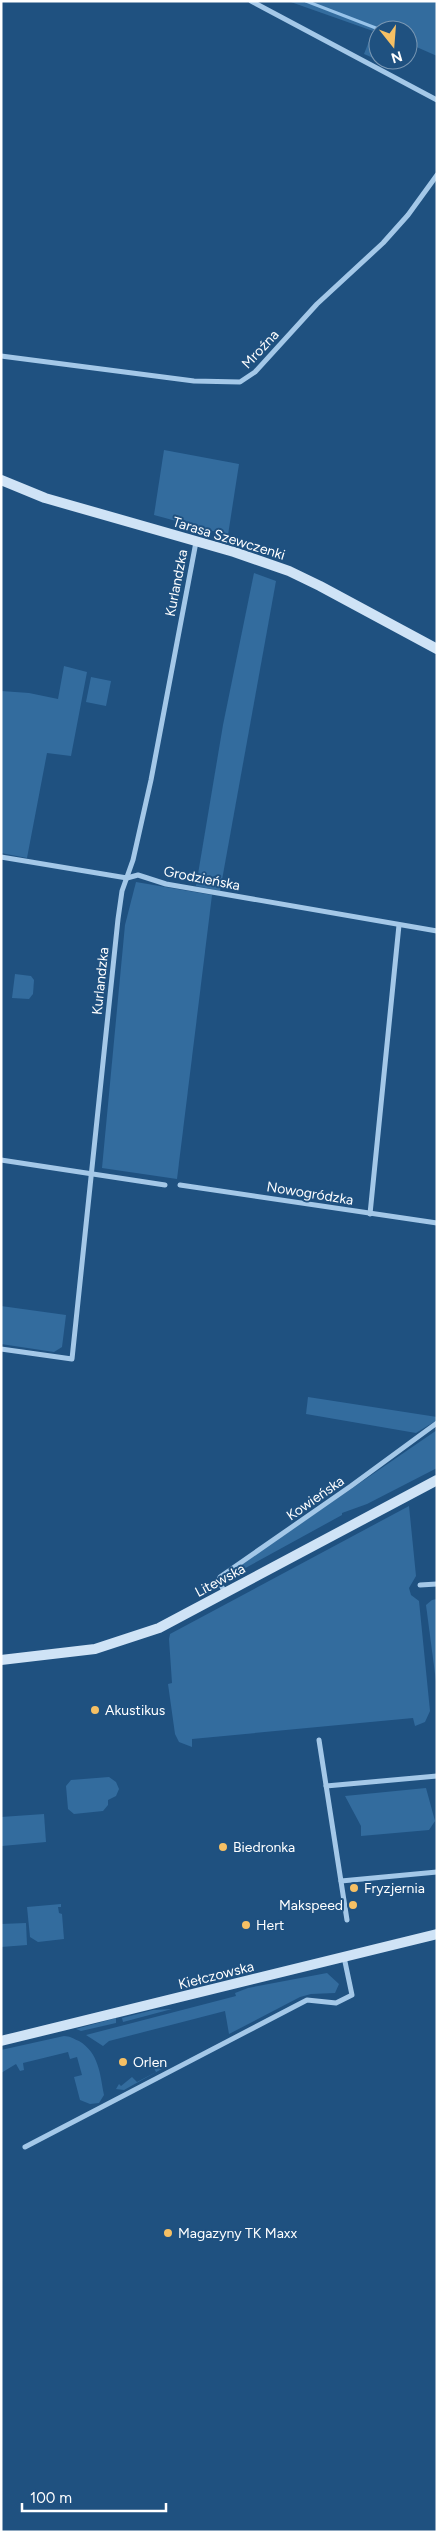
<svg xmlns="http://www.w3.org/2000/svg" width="438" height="2533" font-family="Figtree,sans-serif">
<rect width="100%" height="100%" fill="#1f5180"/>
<g fill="#336c9e">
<polygon points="288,1 437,1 437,56 412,45 408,50 408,30 378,30 378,60 364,54 373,31"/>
<polygon points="164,450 239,464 228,535 154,515"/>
<polygon points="254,573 276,581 220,891 196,886 223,725"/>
<polygon points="64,666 87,672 71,756 47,753 27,858 1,853 1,691 29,693 58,699"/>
<polygon points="91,677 111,681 106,706 86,702"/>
<polygon points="136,882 212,895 177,1179 102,1168 125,925"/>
<polygon points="15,974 31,976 34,980 33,994 29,999 12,998"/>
<polygon points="1,1306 66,1315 62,1347 54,1352 1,1344"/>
<polygon points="308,1397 437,1417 437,1420 416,1433 306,1414"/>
<polygon points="437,1430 437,1468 367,1504 342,1513 342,1515 229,1577 233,1570"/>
<polygon points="409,1506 416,1576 409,1588 411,1595 419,1601 430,1711 425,1722 415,1726 413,1718 192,1739 192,1747 179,1742 175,1734 168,1684 172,1683 169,1639 170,1634"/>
<polygon points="437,1599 437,1689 426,1605 432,1600"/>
<polygon points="109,1777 116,1782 119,1789 116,1796 108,1800 108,1805 103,1811 74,1814 68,1809 66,1786 71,1780"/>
<polygon points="426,1788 435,1821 429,1830 361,1836 361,1826 345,1796"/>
<polygon points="44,1814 46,1842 2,1846 1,1817"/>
<polygon points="61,1904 61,1907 58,1907 59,1913 62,1914 64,1939 38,1942 30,1937 27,1907"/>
<polygon points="26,1923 27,1945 1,1947 1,1924"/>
<polygon points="327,1973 339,1984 335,1993 311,1994 300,1997 229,2034 225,2011 109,2041 103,2046 86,2035 236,1996 235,1993 248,1988"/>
<polygon points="172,2009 123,2022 122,2018 153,2010"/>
<polygon points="116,2018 116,2023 81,2031 76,2029"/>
<path d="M64 2036C70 2036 74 2039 79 2041 99 2053 100 2074 104 2095L99 2103 90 2104 80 2100 74 2077 82 2075 77 2057 70 2059 68 2052 23 2063 24 2070 20 2071 16 2064 1 2073V2050Z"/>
<polygon points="163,2063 167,2063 167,2066 124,2090 116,2089 119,2084 121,2086 132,2077 137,2082 156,2072 153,2066"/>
</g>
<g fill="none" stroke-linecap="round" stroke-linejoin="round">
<polyline stroke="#98c4ea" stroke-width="3" points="306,1 381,30"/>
<g stroke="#a4c8e8" stroke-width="5">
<polyline points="251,1 437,100"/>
<polyline points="1,356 194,381 240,382 255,372 317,304 383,243 408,215 437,175"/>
<polyline points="1,857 127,878 138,875 166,884 437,931"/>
<polyline points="1,1160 165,1185"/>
<polyline points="180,1185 437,1223"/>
<polyline points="370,1214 399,925"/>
<polyline points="1,1349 72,1359 118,919 122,891 133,860 151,780 196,542"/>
<polyline points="420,1585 437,1584"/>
<polyline points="225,1593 219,1581 220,1577 351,1486 437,1423"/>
<polyline points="319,1740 347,1920"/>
<polyline points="326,1786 437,1776"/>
<polyline points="341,1881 437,1872"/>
<polyline points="25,2147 307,2000 336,2003 352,1995 344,1957"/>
</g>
<g stroke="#cfe3f6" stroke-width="10">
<polyline points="1,480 45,498 234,552 289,571 320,586 437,649"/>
<polyline points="1,1660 95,1649 159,1628 437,1480"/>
<polyline points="1,2041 437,1934"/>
</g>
</g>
<g fill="#f6c064" stroke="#1f5180" stroke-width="2">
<circle cx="95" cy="1710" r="5"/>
<circle cx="223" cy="1847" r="5"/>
<circle cx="354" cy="1888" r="5"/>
<circle cx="353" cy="1905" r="5"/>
<circle cx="246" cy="1925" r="5"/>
<circle cx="123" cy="2062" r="5"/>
<circle cx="168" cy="2233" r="5"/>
</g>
<g text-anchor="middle" stroke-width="4" stroke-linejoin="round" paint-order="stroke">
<g font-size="14" fill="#fff" stroke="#1f5180">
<text transform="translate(260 349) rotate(-47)" y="5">Mroźna</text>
<text transform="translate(229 538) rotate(17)" y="5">Tarasa Szewczenki</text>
<text transform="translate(176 583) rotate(-79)" y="5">Kurlandzka</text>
<text transform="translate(202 878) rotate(11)" y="5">Grodzieńska</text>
<text transform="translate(100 981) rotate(-84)" y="5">Kurlandzka</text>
<text transform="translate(310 1193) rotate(9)" y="5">Nowogródzka</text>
<text transform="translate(315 1498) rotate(-35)" y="5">Kowieńska</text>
<text transform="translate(220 1580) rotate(-28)" y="5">Litewska</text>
<text transform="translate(216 1975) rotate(-14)" y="5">Kiełczowska</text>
</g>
<g font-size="14" fill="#fff" stroke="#1f5180" text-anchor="start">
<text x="105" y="1715">Akustikus</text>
<text x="233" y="1852">Biedronka</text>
<text x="364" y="1893">Fryzjernia</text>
<text x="343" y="1910" text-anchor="end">Makspeed</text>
<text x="256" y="1930">Hert</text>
<text x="133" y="2067">Orlen</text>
<text x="178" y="2238">Magazyny TK Maxx</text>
</g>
</g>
<rect width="438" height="2533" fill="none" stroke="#ffffff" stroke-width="5"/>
<g transform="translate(393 45) rotate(163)"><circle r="24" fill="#1f5180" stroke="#7997b3"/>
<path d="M0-4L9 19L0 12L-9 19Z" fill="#f6c064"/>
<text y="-8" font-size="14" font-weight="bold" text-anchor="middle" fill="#ffffff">N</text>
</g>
<path d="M22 2503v8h144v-8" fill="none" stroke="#ffffff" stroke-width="2.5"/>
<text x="30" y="2503" font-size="15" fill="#ffffff" stroke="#1f5180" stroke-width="4" paint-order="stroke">100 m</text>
</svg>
